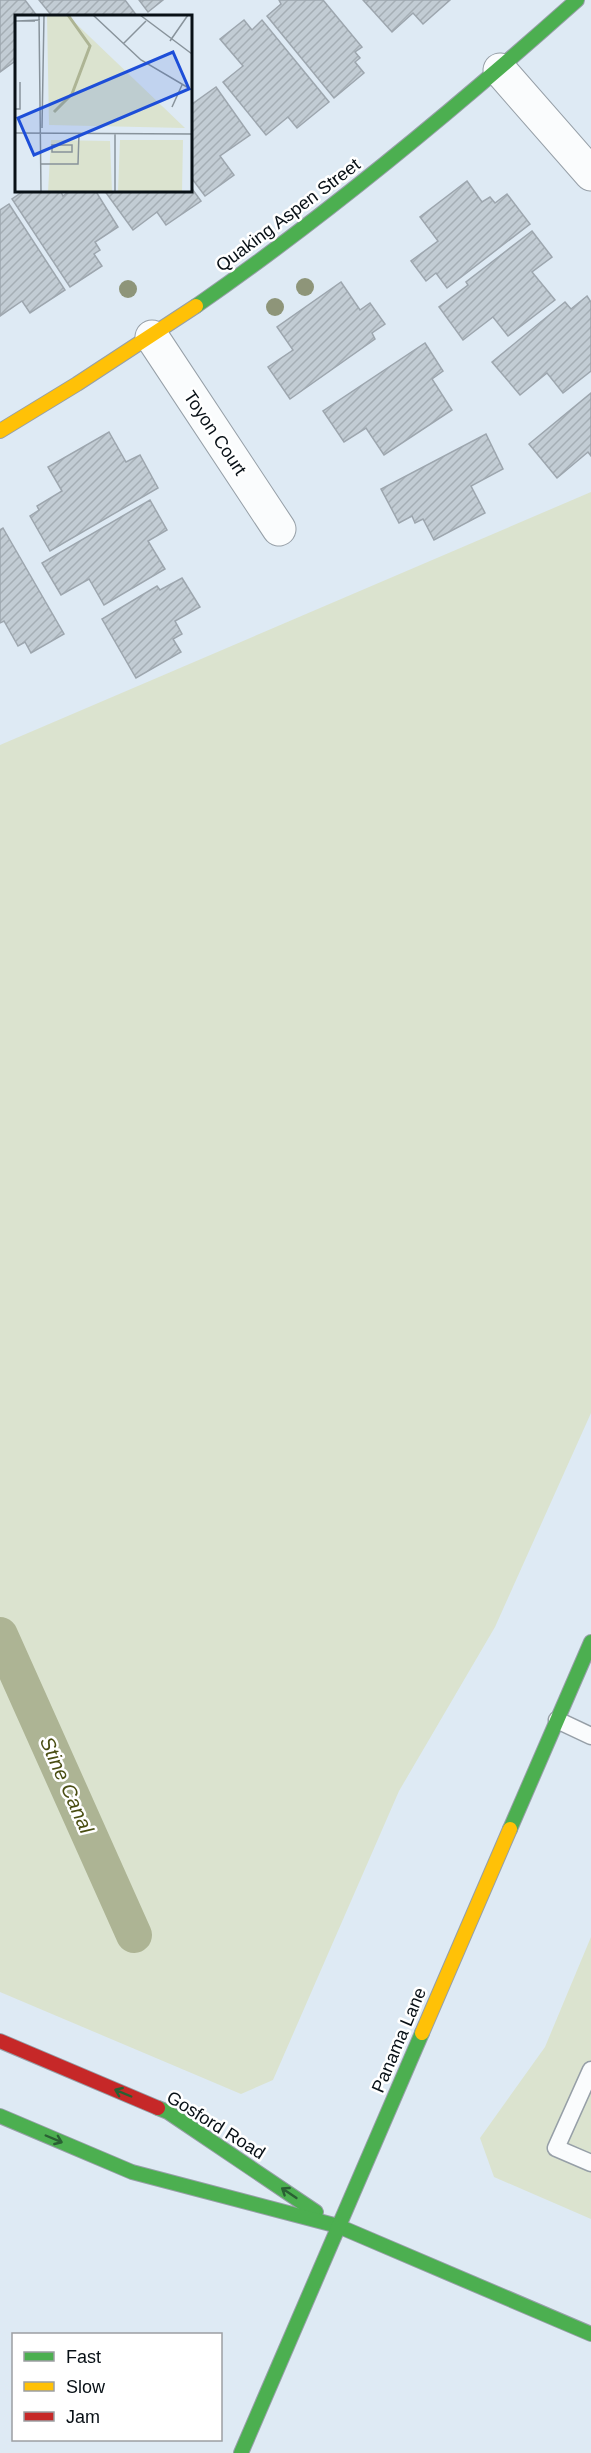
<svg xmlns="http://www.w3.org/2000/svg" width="591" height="2453" font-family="Helvetica,sans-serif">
<defs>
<pattern id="building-hatch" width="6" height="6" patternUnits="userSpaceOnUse" patternTransform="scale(1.5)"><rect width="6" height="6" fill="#c2ccd4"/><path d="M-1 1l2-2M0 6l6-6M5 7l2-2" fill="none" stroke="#a5aeb5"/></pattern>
</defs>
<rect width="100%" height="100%" fill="#deeaf4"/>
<g fill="#dbe3cf">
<polygon points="591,492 591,1413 495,1627 399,1791 273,2080 241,2094 0,1992 0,745"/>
<polygon points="591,1937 591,2219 494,2177 480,2138 545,2047"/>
</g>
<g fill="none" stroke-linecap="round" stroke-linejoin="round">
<polyline stroke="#adb494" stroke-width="36" points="0,1635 134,1935"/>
</g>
<g fill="url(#building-hatch)" stroke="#9da6ae" stroke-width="1.5">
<polygon points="0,0 25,0 37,16 16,16 16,65 14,62 0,72"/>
<polygon points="39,0 125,0 137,16 52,16"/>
<polygon points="139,0 163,0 148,12"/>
<polygon points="279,0 323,0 362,47 355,52 360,58 355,62 364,73 334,98 267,16 281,4"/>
<polygon points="363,0 450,0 423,24 413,13 392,32"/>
<polygon points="244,20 252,30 262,20 329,102 297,128 288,117 266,135 223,82 243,66 220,39"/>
<polygon points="216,87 250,135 220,156 234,175 205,196 190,176 190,102 192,104"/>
<polygon points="467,181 482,202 490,197 495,203 507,194 530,224 447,288 436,273 426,281 411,261 438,241 420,217"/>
<polygon points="190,186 201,201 166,225 157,212 133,230 104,190 190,190"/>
<polygon points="25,190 60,190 63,196 71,190 95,190 118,227 95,242 100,250 94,254 102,266 70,287 12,199"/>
<polygon points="9,204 65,290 30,313 22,301 0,316 0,210"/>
<polygon points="532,231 552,257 532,272 555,300 508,336 493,317 463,340 439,307 468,285 466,282"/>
<polygon points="341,282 360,310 370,303 385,324 372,333 375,339 290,399 268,367 293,350 277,327"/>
<polygon points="587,296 591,302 591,371 563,393 547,373 520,395 492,362 565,302 571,309"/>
<polygon points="425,343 443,371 432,379 452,410 384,455 366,428 344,442 323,411"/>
<polygon points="591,393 591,456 588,452 557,478 529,444"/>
<polygon points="109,432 126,462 140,455 158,488 50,551 30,516 39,510 37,506 62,491 48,467"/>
<polygon points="486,434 503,469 471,486 485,513 434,540 423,519 415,523 412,516 399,523 381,489"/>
<polygon points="150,500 167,530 148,541 165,569 104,605 89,579 61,595 42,563"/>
<polygon points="3,528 64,634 31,653 25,642 18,646 4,621 0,623 0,530"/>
<polygon points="182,578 200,607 175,621 182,634 173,639 181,652 136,678 102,619 157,586 160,590"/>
</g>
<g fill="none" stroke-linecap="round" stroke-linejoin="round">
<g stroke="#969fa7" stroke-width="19">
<g id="lane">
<polyline points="557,1720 591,1736"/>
<polyline points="591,2070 556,2148 591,2163"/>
</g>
</g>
<g stroke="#969fa7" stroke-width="35">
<g id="street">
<polyline points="500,70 591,174"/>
<polyline points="152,337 279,529"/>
</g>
</g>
<g stroke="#969fa7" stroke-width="16">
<g id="fast">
<path d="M196 306C330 213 455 109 577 0"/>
<polyline points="510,1829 591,1642"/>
<polyline points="158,2108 168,2112 316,2212"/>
<polyline points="0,2116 132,2172 338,2226 591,2334"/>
<polyline points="241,2453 422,2033"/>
</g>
</g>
<g stroke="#969fa7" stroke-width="16">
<g id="slow">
<polyline points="0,431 77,384 196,306"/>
<polyline points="422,2033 510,1829"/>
</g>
</g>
<g stroke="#969fa7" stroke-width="16">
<polyline id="jam" points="0,2041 158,2108"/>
</g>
<use href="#lane" stroke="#fafcfd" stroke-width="16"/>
<use href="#street" stroke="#fafcfd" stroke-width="33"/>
<use href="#fast" stroke="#4caf50" stroke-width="14"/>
<use href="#slow" stroke="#ffc107" stroke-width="14"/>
<use href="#jam" stroke="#c62828" stroke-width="14"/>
</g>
<g fill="#8e9579">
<circle cx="305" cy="287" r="9"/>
<circle cx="128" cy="289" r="9"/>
<circle cx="275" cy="307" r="9"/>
</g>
<defs><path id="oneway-shaft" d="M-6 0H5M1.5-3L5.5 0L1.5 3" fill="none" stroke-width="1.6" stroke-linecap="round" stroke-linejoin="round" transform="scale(1.5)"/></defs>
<g stroke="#2a6033">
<use href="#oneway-shaft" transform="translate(123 2093) rotate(-157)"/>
<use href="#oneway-shaft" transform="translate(54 2139) rotate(23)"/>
<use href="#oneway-shaft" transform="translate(289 2193) rotate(-146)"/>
</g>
<g text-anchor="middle" stroke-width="5" stroke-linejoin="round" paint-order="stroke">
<g font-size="18" fill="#081016" stroke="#fff">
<text transform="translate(288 215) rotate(-37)" y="6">Quaking Aspen Street</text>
<text transform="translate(215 433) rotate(56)" y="6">Toyon Court</text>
<text transform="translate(399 2040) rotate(-67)" y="6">Panama Lane</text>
<text transform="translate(216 2125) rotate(32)" y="6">Gosford Road</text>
</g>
<g font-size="20" font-style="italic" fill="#494d12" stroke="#fff">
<text transform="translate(67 1785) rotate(66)" y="7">Stine Canal</text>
</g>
</g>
<g transform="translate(15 15)">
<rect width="177" height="177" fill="#deeaf4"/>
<path d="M32 0H52L170 113 34 110ZM36 125 95 126 97 177H33ZM105 125H168L167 177H103Z" fill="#dbe3cf"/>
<path fill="none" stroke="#adb494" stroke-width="3" d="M39 97 57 79 75 31 53 0"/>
<path fill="none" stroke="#88939b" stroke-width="1.5" d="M24 0 26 177M78 0 126 45 177 75M125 0 177 39M1 6H20M2 6 25 5M155 26 173 0M108 29 131 6M157 92 167 70M0 94H5V67M27 113 29 0M0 118 177 119M37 130H57V137H37ZM26 149H63L64 118M100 177V119"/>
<path fill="#1d4ed8" fill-opacity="0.15" stroke="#1d4ed8" stroke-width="3" d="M158 37 174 74 19 140 3 103Z"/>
<rect width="177" height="177" fill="none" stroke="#081016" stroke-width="3"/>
</g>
<rect x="12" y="2333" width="210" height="108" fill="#ffffff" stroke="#9c9fa2" stroke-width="1.5"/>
<rect x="24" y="2352" width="30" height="9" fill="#4caf50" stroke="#9c9fa2" stroke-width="1.5"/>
<text x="66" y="2363" font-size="18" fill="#081016">Fast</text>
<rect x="24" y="2382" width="30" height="9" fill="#ffc107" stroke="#9c9fa2" stroke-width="1.5"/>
<text x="66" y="2393" font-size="18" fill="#081016">Slow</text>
<rect x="24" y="2412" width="30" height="9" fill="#c62828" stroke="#9c9fa2" stroke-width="1.5"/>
<text x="66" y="2423" font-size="18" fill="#081016">Jam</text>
</svg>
